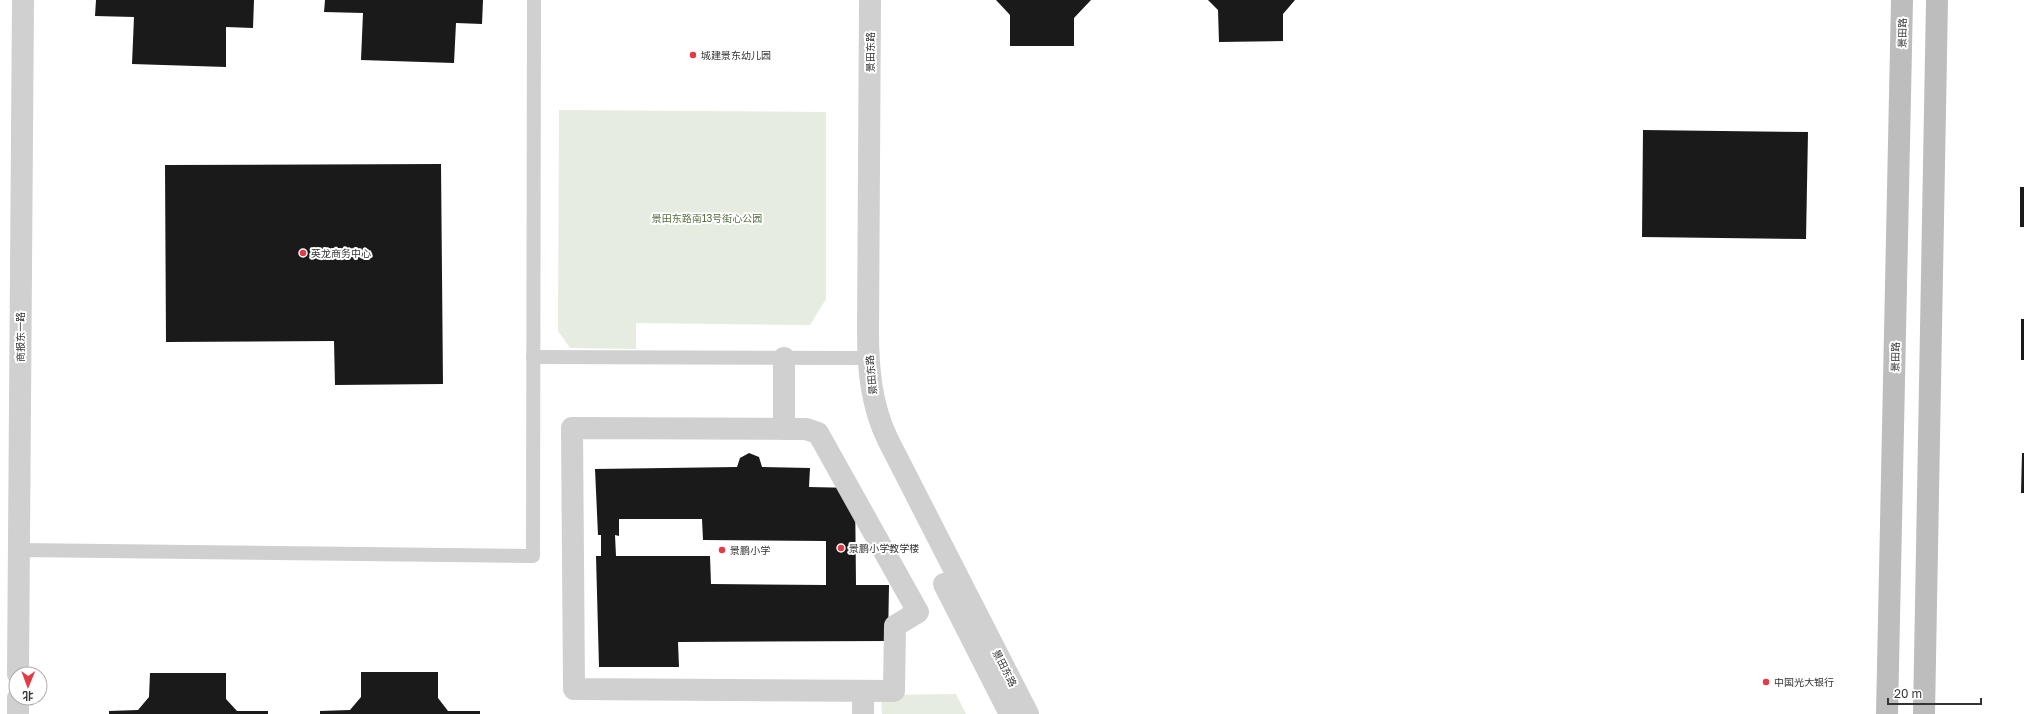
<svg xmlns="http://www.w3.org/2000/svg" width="2024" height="714" font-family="'Golos Text','Noto Sans SC',sans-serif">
<rect width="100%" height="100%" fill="#fff"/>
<g fill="#e6ecdf">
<polygon points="559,110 826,112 826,299 810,325 636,323 636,349 570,348 558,331"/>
<polygon points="956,694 966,714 882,714 881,695"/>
</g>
<g fill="#1a1a1a" fill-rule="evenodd">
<polygon points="96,0 254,0 253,28 226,27 226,67 132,64 134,17 95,16"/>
<polygon points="325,0 483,0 482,24 456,23 454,63 361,60 363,13 324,12"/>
<polygon points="996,0 1091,0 1074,18 1074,46 1010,46 1010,15"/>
<polygon points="1208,0 1295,0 1283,14 1283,41 1219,42 1218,10"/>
<polygon points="1643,130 1808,132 1806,239 1642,237"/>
<polygon points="441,164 443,384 335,385 334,341 166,342 165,165"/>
<rect x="2020" y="187" width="4" height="40"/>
<rect x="2021" y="319" width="3" height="41"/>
<path d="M749 453 759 457 762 467 810 468 809 487 855 488 856 585H889L888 641 678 642 679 667H599L596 556H601V535H598L595 469 737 467 740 458ZM619 519H702L703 540 826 541V585L711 584 710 556H616L615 535 619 536Z"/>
<polygon points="2022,453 2024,453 2024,493 2021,493"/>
<polygon points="361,672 438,672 438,698 448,711 480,711 480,714 320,714 320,711 350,710 361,697"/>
<polygon points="150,673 226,673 226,699 237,711 268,711 268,714 109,714 109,711 138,710 149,697"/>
</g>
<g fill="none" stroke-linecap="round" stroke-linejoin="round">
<g stroke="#d0d0d0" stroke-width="14">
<polyline points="533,357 869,358"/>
<polyline points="18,550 533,556 534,0"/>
</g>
<g stroke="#d0d0d0" stroke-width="22">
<polygon points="572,428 806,429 818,433 918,612 895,626 894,691 574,689"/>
<polyline points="784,429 784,358"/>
<polyline points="863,691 863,714"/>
</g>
<g stroke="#d0d0d0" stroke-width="22">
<path d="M870 0 868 331C868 369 871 405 888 440L1028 714"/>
<polyline points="944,584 1010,714"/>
<polyline points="18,674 23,0"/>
<polyline points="18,714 18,698"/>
</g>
<g stroke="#bdbdbd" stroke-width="22">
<polyline points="1887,714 1902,0"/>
<polyline points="1924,714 1937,0"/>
</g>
</g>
<g fill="#e63946" stroke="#fff" stroke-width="1.5">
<circle cx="693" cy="55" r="4"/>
<circle cx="303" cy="253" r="4"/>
<circle cx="841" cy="548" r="4"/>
<circle cx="722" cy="550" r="4"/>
<circle cx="1766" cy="682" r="4"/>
</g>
<g text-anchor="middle" stroke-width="4" stroke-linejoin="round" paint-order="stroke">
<g font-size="10" fill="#333" stroke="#fff">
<text transform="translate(1902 33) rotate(-89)" y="4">景田路</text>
<text transform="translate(870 52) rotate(-90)" y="4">景田东路</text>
<text transform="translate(20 337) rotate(-90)" y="4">商报东一路</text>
<text transform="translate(1895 357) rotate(-89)" y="4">景田路</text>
<text transform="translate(871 375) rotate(-95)" y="4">景田东路</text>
<text transform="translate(1005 668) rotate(63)" y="4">景田东路</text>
</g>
<g font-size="10" fill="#333" stroke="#fff" text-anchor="start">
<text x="701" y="59">城建景东幼儿园</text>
<text x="311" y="257">英龙商务中心</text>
<text x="849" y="552">景鹏小学教学楼</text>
<text x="730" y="554">景鹏小学</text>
<text x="1774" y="686">中国光大银行</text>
</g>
<g font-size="10" fill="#56703f" stroke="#fff">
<text x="707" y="222">景田东路南13号街心公园</text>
</g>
</g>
<g transform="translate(28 686) rotate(181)"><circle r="19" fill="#ffffff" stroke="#adadad"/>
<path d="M0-3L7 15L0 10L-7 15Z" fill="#e63946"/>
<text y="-6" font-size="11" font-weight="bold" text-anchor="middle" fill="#333333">北</text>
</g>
<path d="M1888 698v6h93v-6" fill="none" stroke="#333333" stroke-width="2"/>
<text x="1894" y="698" font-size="12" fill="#333333" stroke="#ffffff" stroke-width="3" paint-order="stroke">20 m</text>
</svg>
